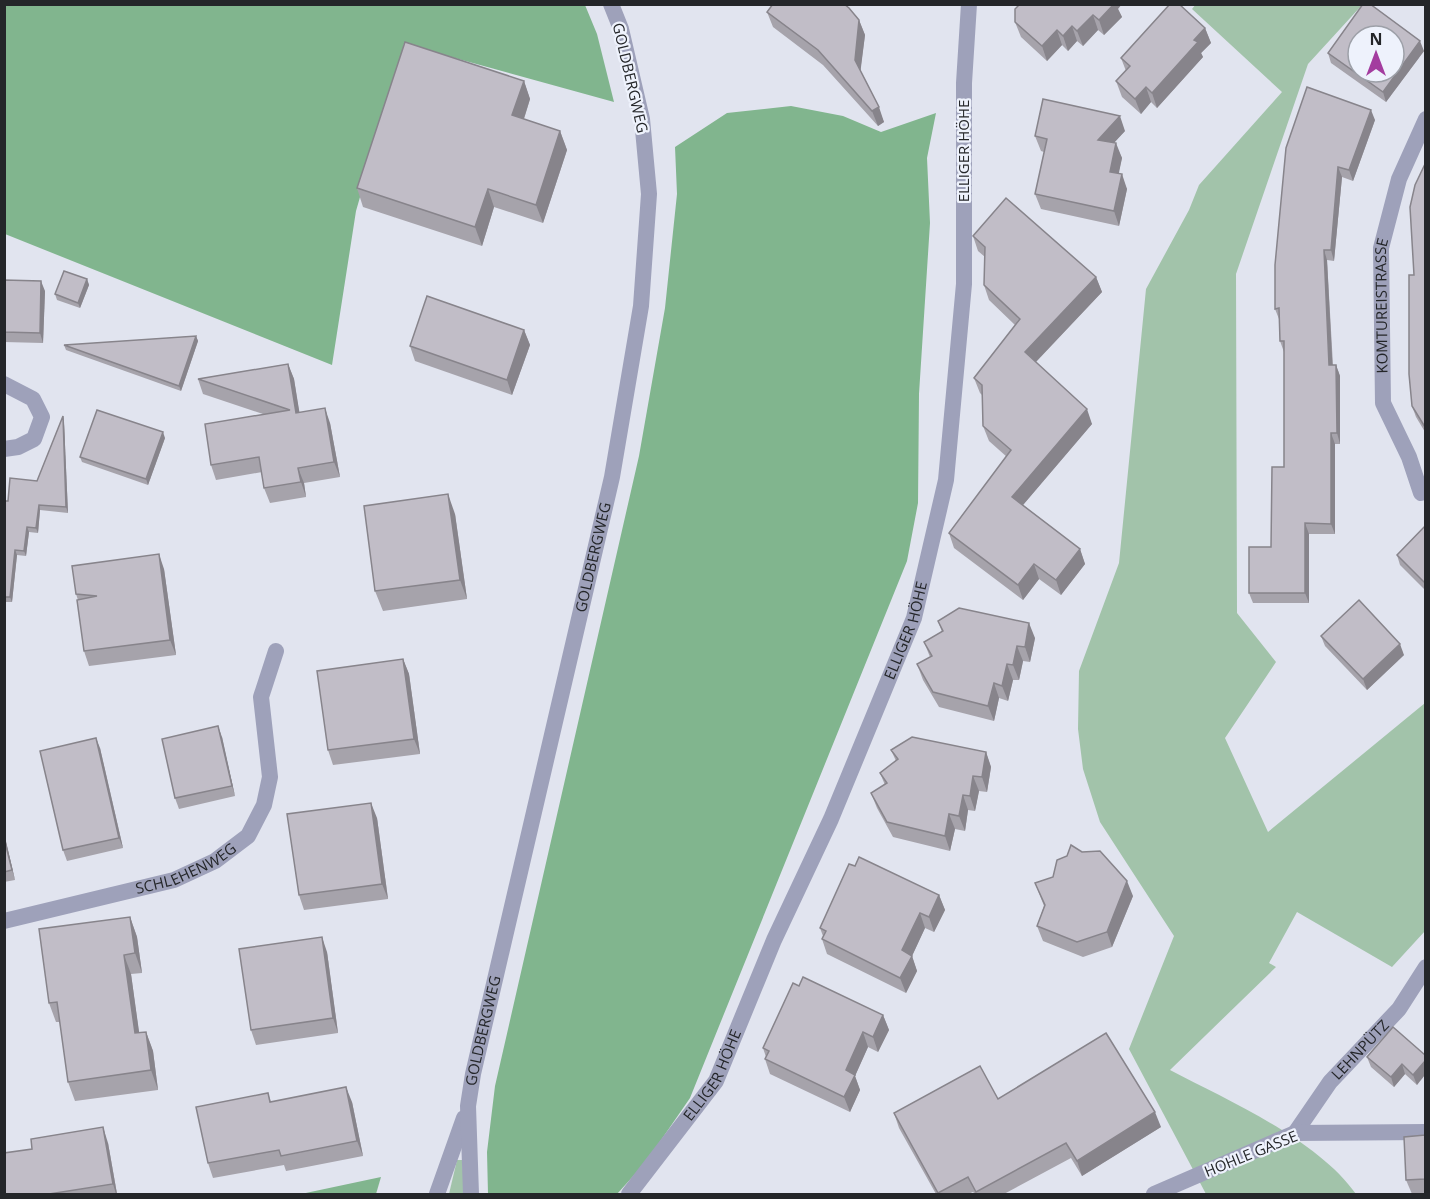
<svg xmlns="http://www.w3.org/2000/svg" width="1430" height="1199" font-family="'Open Sans',sans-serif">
<rect width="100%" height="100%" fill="#e1e4ef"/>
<g fill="#a2c3aa">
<path d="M1196 4 1362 5 1308 64 1236 274 1237 613 1276 662 1225 738 1268 832 1425 703V931L1392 967 1297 912 1269 963 1276 967 1170 1070C1229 1101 1317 1139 1356 1194H1206L1129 1049 1174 936 1100 822 1083 769 1078 729 1079 671 1119 563 1146 289 1189 210 1199 185 1282 92 1192 9Z"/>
<polygon points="457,1160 462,1160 465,1194 449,1194"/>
</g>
<g fill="#81b58e">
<polygon points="4,5 585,5 597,34 614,102 404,44 356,211 332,365 5,234"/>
<polygon points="791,106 843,116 881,132 936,113 927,158 930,223 919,394 918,503 907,561 690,1098 646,1162 617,1194 488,1194 487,1152 495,1086 639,456 665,308 677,194 675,147 727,113"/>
<polygon points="381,1177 376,1194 301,1194"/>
</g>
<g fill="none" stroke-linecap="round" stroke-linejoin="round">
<g stroke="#9ea1ba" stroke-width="16">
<polyline points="4,384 33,399 42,417 34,439 18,447 4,449"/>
<path id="s1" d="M1421 493 1409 457 1383 403 1381 248 1399 179 1426 119"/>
<path id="s2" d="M4 921 174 880 215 861 248 836 264 805 270 777 261 697 276 651"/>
<path id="s3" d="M1295 1133 1330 1082 1399 1009 1426 967"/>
<path id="s4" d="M629 1194 716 1081 774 940 831 819 914 618 946 480 964 284V83L969 4"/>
<polyline points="1154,1194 1295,1133 1426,1132"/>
</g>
<g stroke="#9ea1ba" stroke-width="16">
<polyline points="437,1194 464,1118"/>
<path id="s5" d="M471 1194 468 1106 473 1074 612 477 641 306 649 194 642 119 621 29 611 4"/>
</g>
</g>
<g fill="#a6a3ab">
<polygon points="1118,9 1122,17 1104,35 1098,30 1083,46 1077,41 1068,51 1062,45 1047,61 1021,37 1015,22"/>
<polygon points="767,12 859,20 865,35 860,72 884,122 878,126 823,65 773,27"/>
<polygon points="1205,28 1211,43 1201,53 1203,57 1157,108 1151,102 1141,114 1122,97 1116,81 1126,71 1121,58"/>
<polygon points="1424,51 1386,102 1331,63 1328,53"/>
<polygon points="524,81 530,99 524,119 560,131 567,150 543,223 494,207 482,246 363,207 357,188"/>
<polygon points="1307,87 1375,120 1353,181 1342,177 1334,261 1327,260 1333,365 1336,365 1340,376 1340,444 1335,444 1335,534 1309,534 1309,603 1253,603 1249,593 1271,547 1284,467 1284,352 1280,341 1279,319 1275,309"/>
<polygon points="1125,131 1114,142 1122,158 1118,174 1127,189 1119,226 1041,209 1035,194 1044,152 1041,151 1035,136"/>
<polygon points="1425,164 1425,432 1416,417 1412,406 1414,275"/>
<polygon points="973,236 1096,277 1102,292 1036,362 1092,424 1023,505 1080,549 1085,564 1061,595 1039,579 1023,600 954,548 949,533 1007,457 989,441 983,426 982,395 980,393 974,378 1015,325 989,300 984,285 985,257 978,251"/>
<polygon points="87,279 89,285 80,308 57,300 55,294"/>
<polygon points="4,280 45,291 43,343 4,342"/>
<polygon points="524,330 530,345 512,395 415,361 410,346"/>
<polygon points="196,336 198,341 181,391 66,350 64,345"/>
<polygon points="288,364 294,379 299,412 330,423 340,477 304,483 306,497 270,503 264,488 262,472 216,480 211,465 263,414 203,394 198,379"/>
<polygon points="63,416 64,422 68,513 40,510 38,533 29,532 26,556 17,555 12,602 4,602 4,501 8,501 37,481"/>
<polygon points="165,438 148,485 82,462 80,457"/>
<polygon points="455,514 467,599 383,611 375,591"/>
<polygon points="1425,526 1425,590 1400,565 1397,555"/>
<polygon points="164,569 176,655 89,666 84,651 78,600 76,594"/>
<polygon points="938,621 1035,638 1030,662 1023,661 1019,680 1013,680 1008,701 999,698 994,721 939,707 923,680 917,664 930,657 924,642 942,632"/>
<polygon points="1321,636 1404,655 1367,690 1325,646"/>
<polygon points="403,659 409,674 420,754 333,765 328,750"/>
<polygon points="222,737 235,796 179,809 175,798"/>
<polygon points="100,748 123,848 67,861 63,850"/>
<polygon points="891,750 986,752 991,767 987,792 979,791 975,811 968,810 965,831 955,829 950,851 893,837 877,808 871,793 885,785 880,773 896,761"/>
<polygon points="377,818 388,899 304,910 299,895"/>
<polygon points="4,833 15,880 4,882"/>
<polygon points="855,866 939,895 945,910 934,932 925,928 912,956 917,971 906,993 827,954 822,939 823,936 820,928"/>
<polygon points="1035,883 1133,896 1112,947 1083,957 1043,941 1037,926 1044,906"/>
<polygon points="130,917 137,937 142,973 131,974 139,1033 146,1032 153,1051 158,1090 75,1101 68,1082 60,1022 56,1022 49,1003"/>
<polygon points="327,952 338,1033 256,1045 251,1030"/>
<polygon points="799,986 883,1015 889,1030 878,1052 868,1047 855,1076 860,1090 850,1112 770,1074 765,1059 766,1057 763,1048"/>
<polygon points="1425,1055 1417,1085 1405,1074 1394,1087 1371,1067 1367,1057"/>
<polygon points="268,1093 271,1102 352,1102 363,1156 286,1171 284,1165 213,1178 208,1163"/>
<polygon points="998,1099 1161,1127 1082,1176 1071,1158 1004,1194 975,1194 973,1192 968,1194 936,1194 899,1128 894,1113"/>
<polygon points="1425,1135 1425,1194 1412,1194 1406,1180"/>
<polygon points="108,1143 117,1194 4,1194"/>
</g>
<g fill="#87848b">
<polygon points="1113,4 1122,4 1118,9 1122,17 1104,35 1099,20"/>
<polygon points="1093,15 1098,30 1083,46 1077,31"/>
<polygon points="859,20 865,35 860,75 855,60"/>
<polygon points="1072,26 1077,41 1068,51 1063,36"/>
<polygon points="1205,28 1211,43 1201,53 1203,57 1157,108 1152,93 1194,40"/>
<polygon points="1057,30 1062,45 1047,61 1042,46"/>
<polygon points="1420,41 1424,51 1386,102 1383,92"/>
<polygon points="524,81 530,99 519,134 512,115"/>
<polygon points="1146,87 1151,102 1141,114 1135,99"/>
<polygon points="879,107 884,122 878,126 872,111"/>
<polygon points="1371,110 1375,120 1353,181 1349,170"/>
<polygon points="1120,116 1125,131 1103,155 1098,140"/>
<polygon points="560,131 567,150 543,223 536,205"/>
<polygon points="1116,143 1122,158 1116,187 1110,172"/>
<polygon points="1338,167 1342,177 1334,261 1331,250"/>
<polygon points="1122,174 1127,189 1119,226 1114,211"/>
<polygon points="488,189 494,207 482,246 475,227"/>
<polygon points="1324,250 1327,260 1333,376 1329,365"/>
<polygon points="1096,277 1102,292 1031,367 1025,352"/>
<polygon points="87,279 89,285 80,308 78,303"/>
<polygon points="41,281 45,291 43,343 40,333"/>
<polygon points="524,330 530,345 512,395 507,380"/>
<polygon points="196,336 198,341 181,391 179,386"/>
<polygon points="288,364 294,379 302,428 296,413"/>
<polygon points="1336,365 1340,376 1340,444 1337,433"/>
<polygon points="325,408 330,423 340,477 334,462"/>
<polygon points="1087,409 1092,424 1017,512 1012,497"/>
<polygon points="63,416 64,422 68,513 66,507"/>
<polygon points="163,432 165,438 148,485 146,479"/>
<polygon points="1331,433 1335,444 1335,534 1331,524"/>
<polygon points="298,468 304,483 306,497 301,482"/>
<polygon points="448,494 455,514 467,599 460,580"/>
<polygon points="39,505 40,510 38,533 36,528"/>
<polygon points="1305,523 1309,534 1309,603 1305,593"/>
<polygon points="27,527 29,532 26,556 24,551"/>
<polygon points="1080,549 1085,564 1061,595 1056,580"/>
<polygon points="15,550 17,555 12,602 10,597"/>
<polygon points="159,554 164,569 176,655 170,640"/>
<polygon points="1034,564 1039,579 1023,600 1018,585"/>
<polygon points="1029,623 1035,638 1030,662 1025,647"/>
<polygon points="1400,644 1404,655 1367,690 1363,679"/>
<polygon points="1017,646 1023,661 1019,680 1013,665"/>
<polygon points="403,659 409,674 420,754 414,739"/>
<polygon points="1007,664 1013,680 1008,701 1002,686"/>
<polygon points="994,683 999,698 994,721 988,706"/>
<polygon points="218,726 222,737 235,796 232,786"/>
<polygon points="96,738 100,748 123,848 119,838"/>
<polygon points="986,752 991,767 987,792 982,777"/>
<polygon points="973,776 979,791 975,811 970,796"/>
<polygon points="963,795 968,810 965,831 959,816"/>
<polygon points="371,803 377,818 388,899 382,884"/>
<polygon points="949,814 955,829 950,851 945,836"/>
<polygon points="4,833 15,880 12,870 4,838"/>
<polygon points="1127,881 1133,896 1112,947 1107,932"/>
<polygon points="939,895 945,910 934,932 929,917"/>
<polygon points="920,913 925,928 912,956 917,971 906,993 900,978 902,950"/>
<polygon points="130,917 137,937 142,973 135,953"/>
<polygon points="322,937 327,952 338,1033 333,1018"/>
<polygon points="124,955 131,974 142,1053 135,1033"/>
<polygon points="883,1015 889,1030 878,1052 873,1037"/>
<polygon points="146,1032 153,1051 158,1090 151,1070"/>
<polygon points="863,1032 868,1047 855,1076 860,1090 850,1112 844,1097 846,1070"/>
<polygon points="1425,1061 1425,1075 1417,1085 1413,1075"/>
<polygon points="1402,1064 1405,1074 1394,1087 1391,1077"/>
<polygon points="346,1087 352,1102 363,1156 357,1141"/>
<polygon points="1155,1112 1161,1127 1082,1176 1077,1161"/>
<polygon points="103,1127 108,1143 117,1194 116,1194 113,1184"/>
</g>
<g fill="#c1bdc7" stroke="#87848b" stroke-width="1.5" fill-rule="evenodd">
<polygon points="773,4 844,4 849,8 859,20 855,60 879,107 872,111 818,50 767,12"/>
<polygon points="1020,4 1114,4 1099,20 1093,15 1077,31 1072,26 1063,36 1057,30 1042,46 1015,22 1015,9"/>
<polygon points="1170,4 1179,4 1205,28 1194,40 1198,42 1152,93 1146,87 1135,99 1116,81 1130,66 1121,58"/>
<path d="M1363 4H1370L1420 41 1383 92 1328 53ZM1358 36H1394V72H1358Z"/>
<polygon points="405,42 524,81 512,115 560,131 536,205 488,189 475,227 357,188"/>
<polygon points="1307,87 1371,110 1349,170 1338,167 1331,250 1324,250 1329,365 1336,365 1337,433 1331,433 1331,524 1305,523 1305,593 1249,593 1249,547 1271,547 1272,467 1284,467 1284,341 1280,341 1279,308 1275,309 1275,265 1286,148"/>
<polygon points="1043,99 1120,116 1098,140 1116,143 1110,172 1122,174 1114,211 1035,194 1047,139 1035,136"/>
<polygon points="1425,164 1425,427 1412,406 1409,374 1409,275 1414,275 1410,207 1415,185"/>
<polygon points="1006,198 1096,277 1025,352 1087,409 1012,497 1080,549 1056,580 1034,564 1018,585 949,533 1011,450 983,426 982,385 974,378 1020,319 984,285 985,247 973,236"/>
<polygon points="64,271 87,279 78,303 55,294"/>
<polygon points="4,280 41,281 40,333 4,332"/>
<polygon points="427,296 524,330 507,380 410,346"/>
<polygon points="196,336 179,386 64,345"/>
<polygon points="288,364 296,413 325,408 334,462 298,468 301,482 264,488 259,457 211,465 205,424 290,410 198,379"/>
<polygon points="97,410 163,432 146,479 80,457"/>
<polygon points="63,416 66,507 39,505 36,528 27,527 24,551 15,550 10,597 4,597 4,501 8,501 10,478 37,481"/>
<polygon points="448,494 460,580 375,591 364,506"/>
<polygon points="1425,526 1425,583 1397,555"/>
<polygon points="159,554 170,640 84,651 77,600 97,596 76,594 72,566"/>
<polygon points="1359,600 1400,644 1363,679 1321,636"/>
<polygon points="959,608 1029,623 1025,647 1017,646 1013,665 1007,664 1002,686 994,683 988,706 933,692 917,664 932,656 924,642 943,631 938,621"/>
<polygon points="403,659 414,739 328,750 317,671"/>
<polygon points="218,726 232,786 175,798 162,739"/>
<polygon points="912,737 986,752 982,777 973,776 970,796 963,795 959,816 949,814 945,836 887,822 871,793 887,783 880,773 898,759 891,750"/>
<polygon points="96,738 119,838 63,850 40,751"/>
<polygon points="371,803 382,884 299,895 287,814"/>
<polygon points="4,838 12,870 4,872"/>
<polygon points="1071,845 1082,852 1100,851 1127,881 1107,932 1077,942 1037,926 1045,905 1035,883 1053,877 1057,860 1067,856"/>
<polygon points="859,857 939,895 929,917 920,913 902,950 912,956 900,978 822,939 826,931 820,928 849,864 855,866"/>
<polygon points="130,917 135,953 124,955 135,1033 146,1032 151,1070 68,1082 57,1002 49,1003 39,929"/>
<polygon points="322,937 333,1018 251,1030 239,949"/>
<polygon points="803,977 883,1015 873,1037 863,1032 846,1070 855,1075 844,1097 765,1059 769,1051 763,1048 793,983 799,986"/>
<polygon points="1393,1027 1425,1055 1425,1061 1413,1075 1402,1064 1391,1077 1367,1057"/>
<polygon points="1106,1033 1155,1112 1077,1161 1066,1143 976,1192 968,1177 938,1193 894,1113 980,1066 998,1099"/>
<polygon points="346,1087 357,1141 281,1156 279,1150 208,1163 196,1107 268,1093 270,1102"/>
<polygon points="103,1127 113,1184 49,1194 4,1194 4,1153 32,1149 31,1139"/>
<polygon points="1425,1135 1425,1179 1406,1180 1404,1137"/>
</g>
<g text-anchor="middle" stroke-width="4.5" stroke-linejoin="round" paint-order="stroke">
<g font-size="15" fill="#242629" stroke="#eef2fc">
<text transform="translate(630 78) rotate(77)" y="5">GOLDBERGWEG</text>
<text transform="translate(964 151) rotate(-90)" y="5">ELLIGER HÖHE</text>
<text dy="5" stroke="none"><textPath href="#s1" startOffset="195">KOMTUREISTRASSE</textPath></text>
<text dy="5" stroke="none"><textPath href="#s5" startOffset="651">GOLDBERGWEG</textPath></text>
<text dy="5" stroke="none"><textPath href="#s4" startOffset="632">ELLIGER HÖHE</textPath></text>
<text dy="5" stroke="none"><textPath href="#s2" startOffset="190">SCHLEHENWEG</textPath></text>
<text dy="5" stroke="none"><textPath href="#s5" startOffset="165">GOLDBERGWEG</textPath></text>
<text dy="5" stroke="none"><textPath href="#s3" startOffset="106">LEHNPÜTZ</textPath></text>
<text dy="5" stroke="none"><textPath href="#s4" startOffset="146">ELLIGER HÖHE</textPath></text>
<text transform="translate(1251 1154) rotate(-22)" y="5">HOHLE GASSE</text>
</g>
</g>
<rect width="1430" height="1199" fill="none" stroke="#242629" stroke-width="12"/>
<g transform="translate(1376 54)"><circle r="28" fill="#eef2fc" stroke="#9da0a8" stroke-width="1.5"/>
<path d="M0-4.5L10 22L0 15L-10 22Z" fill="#a33c9f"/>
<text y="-9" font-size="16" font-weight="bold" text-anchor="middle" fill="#242629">N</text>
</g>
</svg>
